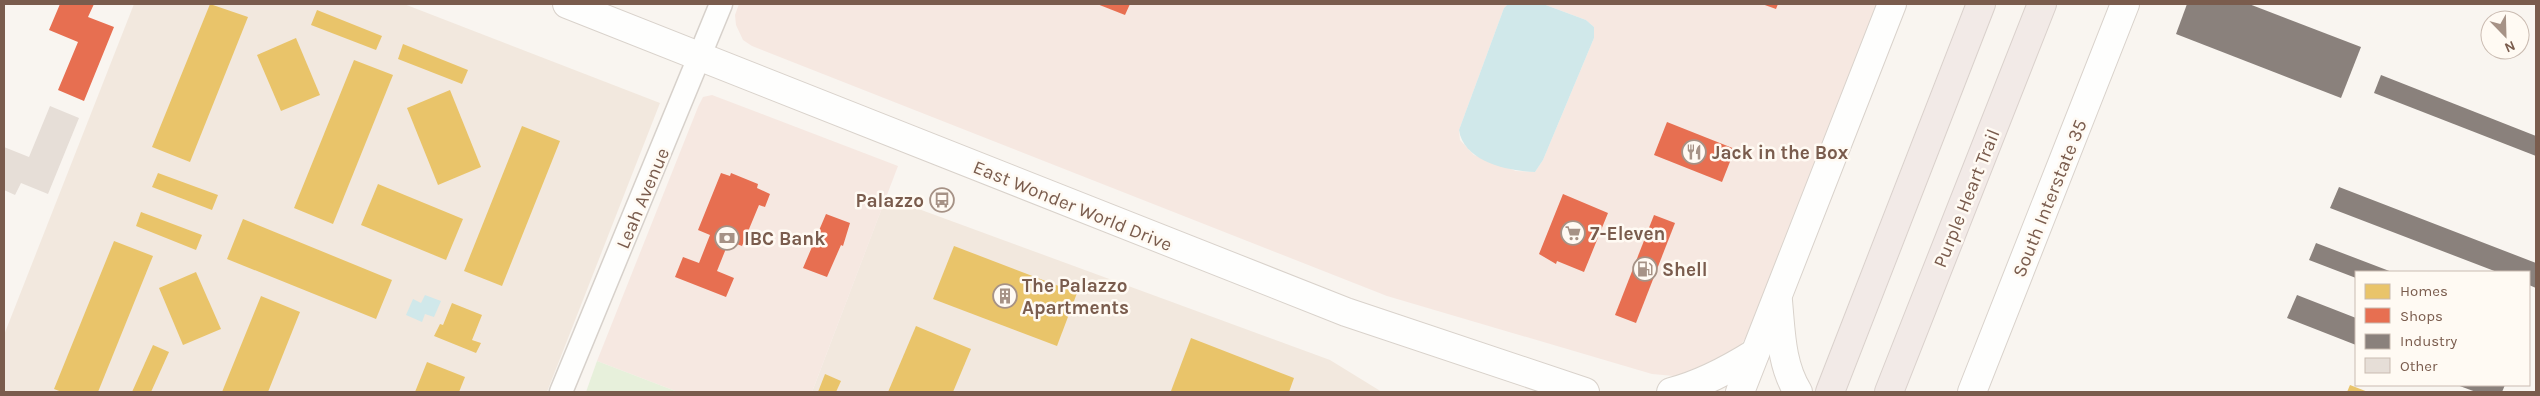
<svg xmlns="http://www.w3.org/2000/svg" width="2540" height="396" font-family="Karla,sans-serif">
<rect width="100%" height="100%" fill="#f9f5f0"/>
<g fill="#f2e8de">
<polygon points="134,4 404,4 660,103 547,392 4,392 4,335"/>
<polygon points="886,197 1330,360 1382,392 812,392"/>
</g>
<g fill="#f6e8e1">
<polygon points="739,4 1508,4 1504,8 1459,130 1460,140 1474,155 1516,171 1535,172 1543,160 1594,38 1594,27 1586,20 1543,4 1877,4 1753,327 1740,346 1720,362 1696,372 1674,376 1652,374 1387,296 752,46 743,40 736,25 735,15"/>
<polygon points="712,95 898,166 812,392 678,392 597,361 698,107 703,97"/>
</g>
<polygon fill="#e7f0db" points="597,361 678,392 586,392"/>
<g fill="#d0e8ea">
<path d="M1508 4H1543L1586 20 1594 27V38L1543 160 1535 172C1508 171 1464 162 1459 130L1504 8Z"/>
<polygon points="425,295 441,301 434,317 425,314 422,322 406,315 413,299 421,303"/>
</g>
<g fill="#e9c46a">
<polygon points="210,4 248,17 190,162 152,147"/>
<polygon points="317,10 382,36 376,50 311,25"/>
<polygon points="296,38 320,95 281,111 257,55"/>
<polygon points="403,44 468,70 462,84 398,59"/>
<polygon points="354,60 393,75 333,224 294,208"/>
<polygon points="450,90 481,167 438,185 407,108"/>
<polygon points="522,126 560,141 502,286 464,271"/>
<polygon points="158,173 218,195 212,210 152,187"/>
<polygon points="378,184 463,219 446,260 361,225"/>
<polygon points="141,212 202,235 196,250 136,226"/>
<polygon points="243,219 392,280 376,319 227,259"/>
<polygon points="114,241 153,256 98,392 62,392 54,389"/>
<polygon points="954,246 1077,293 1057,346 933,299"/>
<polygon points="196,272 221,329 183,345 159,288"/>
<polygon points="261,296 300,312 268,392 222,392"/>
<polygon points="452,303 482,315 472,340 481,343 476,353 434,336 440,324 443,325"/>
<polygon points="916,326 971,349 953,392 888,392"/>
<polygon points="1191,338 1294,378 1289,392 1171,391"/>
<polygon points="153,345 169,352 151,392 132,392"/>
<polygon points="427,362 465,377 459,392 415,392"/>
<polygon points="825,374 841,381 836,392 818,392"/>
<polygon points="2350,385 2368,392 2347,392"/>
</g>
<g fill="#e76f51">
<polygon points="60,4 94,4 88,17 114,27 84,101 58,90 78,42 49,30"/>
<polygon points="1097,4 1130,4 1125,15"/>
<polygon points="1762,4 1778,4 1776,9"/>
<polygon points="1667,122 1735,149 1722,182 1654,155"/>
<polygon points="721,173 730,176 731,173 758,184 757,188 770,194 765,207 759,205 742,246 729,241 717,271 734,278 726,297 675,277 683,257 699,263 710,235 698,230"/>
<polygon points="1563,194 1608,213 1584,272 1557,261 1556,264 1539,254"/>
<polygon points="826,214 850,223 843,246 841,245 827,277 803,268"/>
<polygon points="1654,215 1675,223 1636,323 1615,315"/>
</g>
<g fill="#8a817c">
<polygon points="2187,4 2249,4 2361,47 2341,98 2176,34"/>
<polygon points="2381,75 2536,136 2536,156 2374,93"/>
<polygon points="2339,187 2536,263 2536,288 2529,285 2529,272 2497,272 2330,208"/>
<polygon points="2316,243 2392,272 2356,272 2356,278 2309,260"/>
<polygon points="2297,295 2356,318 2356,345 2287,318"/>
<polygon points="2457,385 2505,385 2502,392 2476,392"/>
</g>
<polygon fill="#e6ded7" points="50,106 79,118 48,194 21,183 15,195 4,190 4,147 29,157"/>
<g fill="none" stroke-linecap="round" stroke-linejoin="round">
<g stroke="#d7d1cb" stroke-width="25">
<polyline id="minor" points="561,392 721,4"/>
</g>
<g stroke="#d9d2cb" stroke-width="30">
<g id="secondary">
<polyline points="567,4 1346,312 1585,392"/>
<path d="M1778 301C1781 332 1781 365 1798 392"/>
<path d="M1671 392C1702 384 1728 370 1755 353"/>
<polyline points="1740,392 1892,4"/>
<polyline points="1972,392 2125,4"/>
</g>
</g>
<g stroke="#dad1cc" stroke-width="30">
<g id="motorway">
<polyline points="1830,392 1981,4"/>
<polyline points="1889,392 2042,4"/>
</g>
</g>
<use href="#minor" stroke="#fefefd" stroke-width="22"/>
<use href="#secondary" stroke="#fefefd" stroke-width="28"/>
<use href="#motorway" stroke="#f2eae7" stroke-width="28"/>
</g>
<defs>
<g id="restaurant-ring" transform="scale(1.25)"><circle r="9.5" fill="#fffaf3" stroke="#a69286" stroke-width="1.5"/><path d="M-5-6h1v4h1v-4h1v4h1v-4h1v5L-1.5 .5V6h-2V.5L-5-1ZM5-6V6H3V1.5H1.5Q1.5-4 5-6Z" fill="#a69286"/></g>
<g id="bus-ring" transform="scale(1.25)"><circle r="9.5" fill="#fffaf3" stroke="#a69286" stroke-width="1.5"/><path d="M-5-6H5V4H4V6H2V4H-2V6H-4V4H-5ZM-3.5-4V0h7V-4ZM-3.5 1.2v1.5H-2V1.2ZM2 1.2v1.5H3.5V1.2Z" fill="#a69286"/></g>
<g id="supermarket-ring" transform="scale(1.25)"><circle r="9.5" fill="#fffaf3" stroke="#a69286" stroke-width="1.5"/><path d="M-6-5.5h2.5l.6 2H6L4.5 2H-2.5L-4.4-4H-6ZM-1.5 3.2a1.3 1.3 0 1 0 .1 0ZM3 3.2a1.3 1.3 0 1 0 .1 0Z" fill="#a69286"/></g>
<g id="bank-ring" transform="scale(1.25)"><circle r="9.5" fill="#fffaf3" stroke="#a69286" stroke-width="1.5"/><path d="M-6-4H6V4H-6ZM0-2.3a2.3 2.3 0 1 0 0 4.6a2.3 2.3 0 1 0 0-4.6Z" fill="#a69286"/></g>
<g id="fuel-ring" transform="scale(1.25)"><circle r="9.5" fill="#fffaf3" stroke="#a69286" stroke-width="1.5"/><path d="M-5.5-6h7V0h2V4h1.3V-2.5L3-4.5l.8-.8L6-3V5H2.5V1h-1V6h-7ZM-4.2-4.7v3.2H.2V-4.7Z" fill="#a69286"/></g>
<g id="building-ring" transform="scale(1.25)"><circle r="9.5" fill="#fffaf3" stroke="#a69286" stroke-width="1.5"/><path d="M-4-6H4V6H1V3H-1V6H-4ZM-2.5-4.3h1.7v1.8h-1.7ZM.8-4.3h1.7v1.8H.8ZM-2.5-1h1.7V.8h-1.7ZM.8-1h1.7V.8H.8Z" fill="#a69286"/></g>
</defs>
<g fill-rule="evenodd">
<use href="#restaurant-ring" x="1694" y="152"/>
<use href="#bus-ring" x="942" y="200"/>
<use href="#supermarket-ring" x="1573" y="233"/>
<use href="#bank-ring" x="727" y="238"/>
<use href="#fuel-ring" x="1645" y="269"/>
<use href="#building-ring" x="1005" y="296"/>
</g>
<g text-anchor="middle" stroke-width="5" stroke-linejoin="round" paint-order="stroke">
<g font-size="19" font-weight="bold" fill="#7a5c4d" stroke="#fffaf3" text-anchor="start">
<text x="1712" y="159">Jack in the Box</text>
<text x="924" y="207" text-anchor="end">Palazzo</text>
<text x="1590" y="240">7-Eleven</text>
<text x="744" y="245">IBC Bank</text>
<text x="1662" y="276">Shell</text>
<text x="1022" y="292">The Palazzo<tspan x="1022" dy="22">Apartments</tspan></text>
</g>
<g font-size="19" fill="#7a5c4d" stroke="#fffaf3">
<text transform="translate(642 198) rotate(-67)" y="7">Leah Avenue</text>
<text transform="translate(1966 198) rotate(-68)" y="7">Purple Heart Trail</text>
<text transform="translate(2049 198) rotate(-68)" y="7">South Interstate 35</text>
<text transform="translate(1073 205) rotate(22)" y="7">East Wonder World Drive</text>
</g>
</g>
<rect width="2540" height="396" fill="none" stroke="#7a5c4d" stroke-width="10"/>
<rect x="2355" y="271" width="175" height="115" fill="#fffaf3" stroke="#cabbb1"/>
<rect x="2365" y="284" width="25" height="15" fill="#e9c46a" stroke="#cabbb1"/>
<text x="2400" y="296" font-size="15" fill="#7a5c4d">Homes</text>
<rect x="2365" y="308" width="25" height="15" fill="#e76f51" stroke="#cabbb1"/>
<text x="2400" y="321" font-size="15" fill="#7a5c4d">Shops</text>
<rect x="2365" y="334" width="25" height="15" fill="#8a817c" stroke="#cabbb1"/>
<text x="2400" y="346" font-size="15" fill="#7a5c4d">Industry</text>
<rect x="2365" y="358" width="25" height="15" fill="#e6ded7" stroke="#cabbb1"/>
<text x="2400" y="371" font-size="15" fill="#7a5c4d">Other</text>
<g transform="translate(2505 35) rotate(157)"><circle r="24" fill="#fffaf3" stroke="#cabbb1"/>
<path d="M0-4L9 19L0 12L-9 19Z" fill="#a69286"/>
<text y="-8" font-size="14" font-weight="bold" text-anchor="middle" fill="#7a5c4d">N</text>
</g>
</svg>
